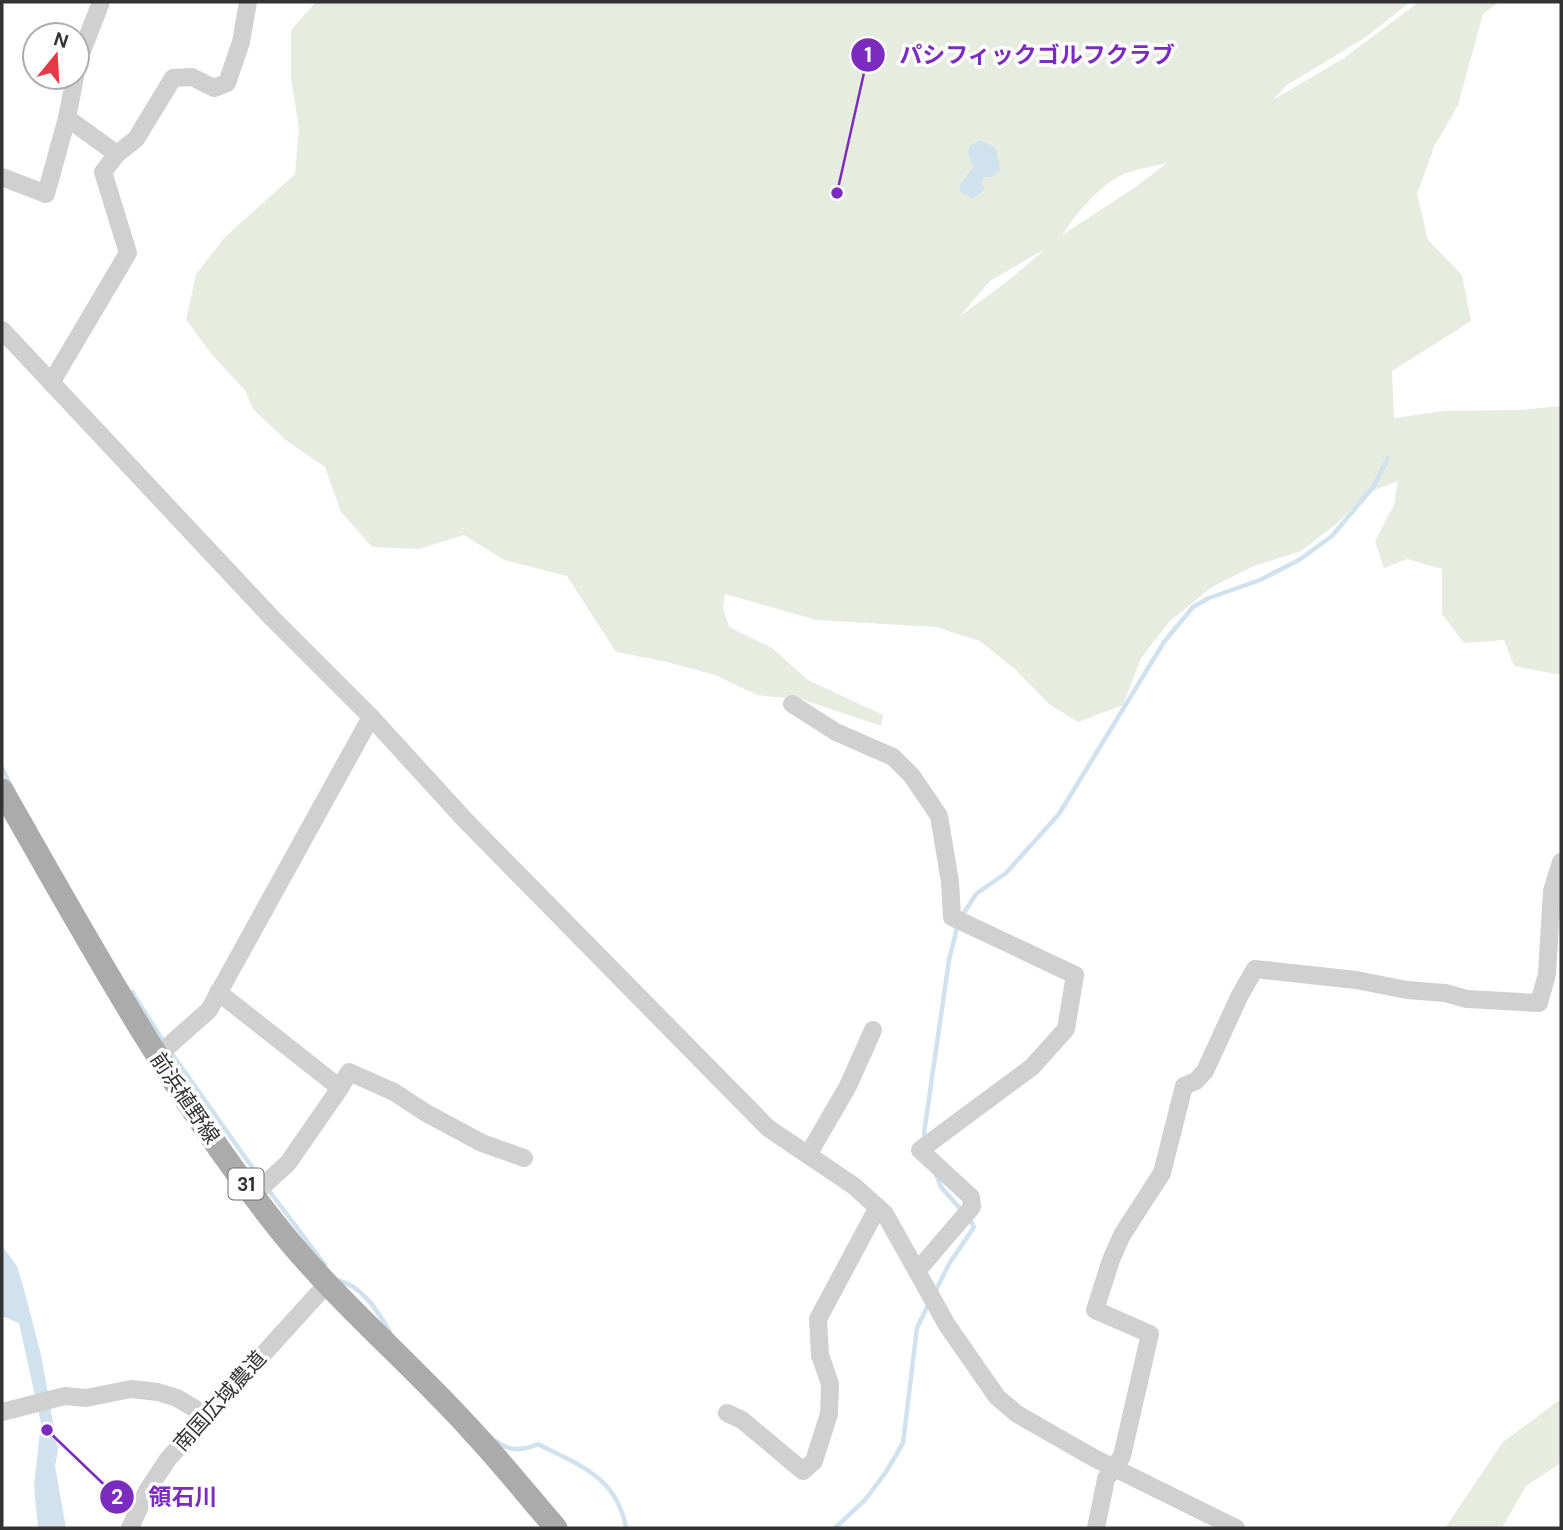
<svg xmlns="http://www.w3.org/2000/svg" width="1563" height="1530" font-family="'DM Sans','Noto Sans JP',sans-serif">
<rect width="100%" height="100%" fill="#fff"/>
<g fill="#e6ecdf" fill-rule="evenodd">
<path d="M316 2H1410L1366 37 1287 85 1273 100 1344 58 1419 2H1499L1483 14 1458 105 1434 147 1417 194 1428 240 1462 275 1471 321 1392 371 1394 418 1444 411 1520 410 1561 406V675L1514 666 1504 640 1464 643 1442 614V569L1407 559 1384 568 1375 541 1394 505 1398 481 1367 493 1340 521 1301 551 1254 566 1212 587 1170 621 1141 658 1123 705 1078 722 1049 704 1016 670 980 641 936 627 817 620 725 594 723 608 729 627 772 648 808 680 883 715 881 726 804 700 757 695 715 675 663 661 616 652 567 576 504 560 464 535 419 549 372 547 341 512 325 467 287 441 253 409 245 390 214 357 186 320 196 274 225 237 295 174 299 128 291 78V30ZM1167 163 1134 188 1062 235C1076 214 1097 188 1120 176 1133 169 1152 167 1167 163ZM1045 249 1009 280 959 317 990 281Z"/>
<polygon points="1561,1399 1561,1463 1526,1486 1502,1528 1445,1528 1503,1442"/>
</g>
<g fill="#cfe2ee">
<polygon points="980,140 995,148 1001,169 992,177 984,177 982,183 984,190 972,199 959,191 961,183 973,168 968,153 970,146"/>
<polygon points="2,1246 17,1266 25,1293 41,1355 58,1451 55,1466 66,1528 38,1528 34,1486 41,1423 19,1323 2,1316"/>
</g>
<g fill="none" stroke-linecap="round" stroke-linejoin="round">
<g stroke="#cfe2ee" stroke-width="4.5">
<polyline points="2,768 11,786"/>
<polyline points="962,916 976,894 1006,873 1059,814 1164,642 1193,607 1209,598 1260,580 1299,560 1332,536 1374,486 1388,458"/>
<polyline points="132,992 165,1044"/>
<polyline points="170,1051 262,1181"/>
<polyline points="925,1139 924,1133 949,960 958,924"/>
<polyline points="936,1174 941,1187 963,1212"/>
<polyline points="267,1188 325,1265"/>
<path d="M336 1280C362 1285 377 1310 390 1332"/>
<polyline points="935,1292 949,1264 974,1227 969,1218"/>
<path d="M496 1441C509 1452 523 1451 538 1444 579 1465 617 1477 626 1528"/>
<polyline points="835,1528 865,1500 886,1472 903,1443 917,1328 929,1303"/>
</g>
<g stroke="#d0d0d0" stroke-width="18">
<polyline points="77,64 101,2"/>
<polyline points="67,118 75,77"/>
<polyline points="2,177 46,194 67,118 117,154"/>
<polyline points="2,330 273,619 371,717 465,820 768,1128 854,1186 885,1214 947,1325 997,1397 1017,1414 1094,1458 1236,1528"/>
<polyline points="51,383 128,253 103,172 117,154 136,139 173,78 192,77 214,88 227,83 241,42 248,2"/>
<polyline points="792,704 836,732 893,757 912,776 939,816 950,882 952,917 1075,975 1066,1029 1032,1067 920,1150 971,1197 972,1207 917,1271"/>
<polyline points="218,992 340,1088 288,1163 253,1195"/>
<polyline points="156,1057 209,1010 371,717"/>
<polyline points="340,1088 349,1072 394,1092 426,1113 482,1143 524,1158"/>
<polyline points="808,1155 848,1086 873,1030"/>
<polyline points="2,1412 65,1396 86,1398 131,1389 158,1392 177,1398 209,1417"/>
<polyline points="727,1413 742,1420 803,1471 814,1461 829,1414 830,1384 820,1355 818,1319 878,1207"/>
<polyline points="130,1528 147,1491 168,1459 326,1285"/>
<polyline points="1096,1528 1106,1479 1122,1456 1150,1334 1095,1310 1111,1260 1122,1235 1162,1173 1184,1086 1196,1081 1205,1071 1240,995 1255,969 1356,980 1407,990 1445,993 1467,999 1539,1003 1547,974 1552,891 1561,862"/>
</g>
<path stroke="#ababab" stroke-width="23" d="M2 790C87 939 169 1090 276 1225 335 1300 409 1361 473 1432 502 1463 528 1496 556 1528"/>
</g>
<g text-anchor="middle" stroke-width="7" stroke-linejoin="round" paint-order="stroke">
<rect fill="#fff" stroke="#707070" stroke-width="2" x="228.5" y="1168.5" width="35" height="31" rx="5"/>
<g font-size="19" font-weight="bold" fill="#333">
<text x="246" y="1191">31</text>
</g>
<g font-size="21" fill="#333" stroke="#fff">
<text transform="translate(185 1098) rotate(56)" y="7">前浜植野線</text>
<text transform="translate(220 1401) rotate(-48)" y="7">南国広域農道</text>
</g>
</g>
<path fill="none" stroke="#7b2cbf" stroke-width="2.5" d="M837 193L868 55M47 1430L117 1497"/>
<g fill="#7b2cbf" stroke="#fff" stroke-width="2.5">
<circle cx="837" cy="193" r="7"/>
<circle cx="47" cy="1430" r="7"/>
<circle cx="868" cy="55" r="18"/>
<circle cx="117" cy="1497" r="18"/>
</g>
<g font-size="21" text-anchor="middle" font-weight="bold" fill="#fff">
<text x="868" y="62">1</text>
<text x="117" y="1504">2</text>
</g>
<g font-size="23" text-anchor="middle" font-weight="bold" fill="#7b2cbf" stroke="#fff" stroke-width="7" stroke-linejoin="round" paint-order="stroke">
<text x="1037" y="63">パシフィックゴルフクラブ</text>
<text x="183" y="1505">領石川</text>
</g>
<rect width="1563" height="1530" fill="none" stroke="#333333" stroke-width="7"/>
<g transform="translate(56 56) rotate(18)"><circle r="33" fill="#ffffff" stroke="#adadad" stroke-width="2"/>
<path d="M0-5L12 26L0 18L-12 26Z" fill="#e63946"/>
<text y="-10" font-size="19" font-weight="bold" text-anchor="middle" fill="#333333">N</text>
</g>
</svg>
